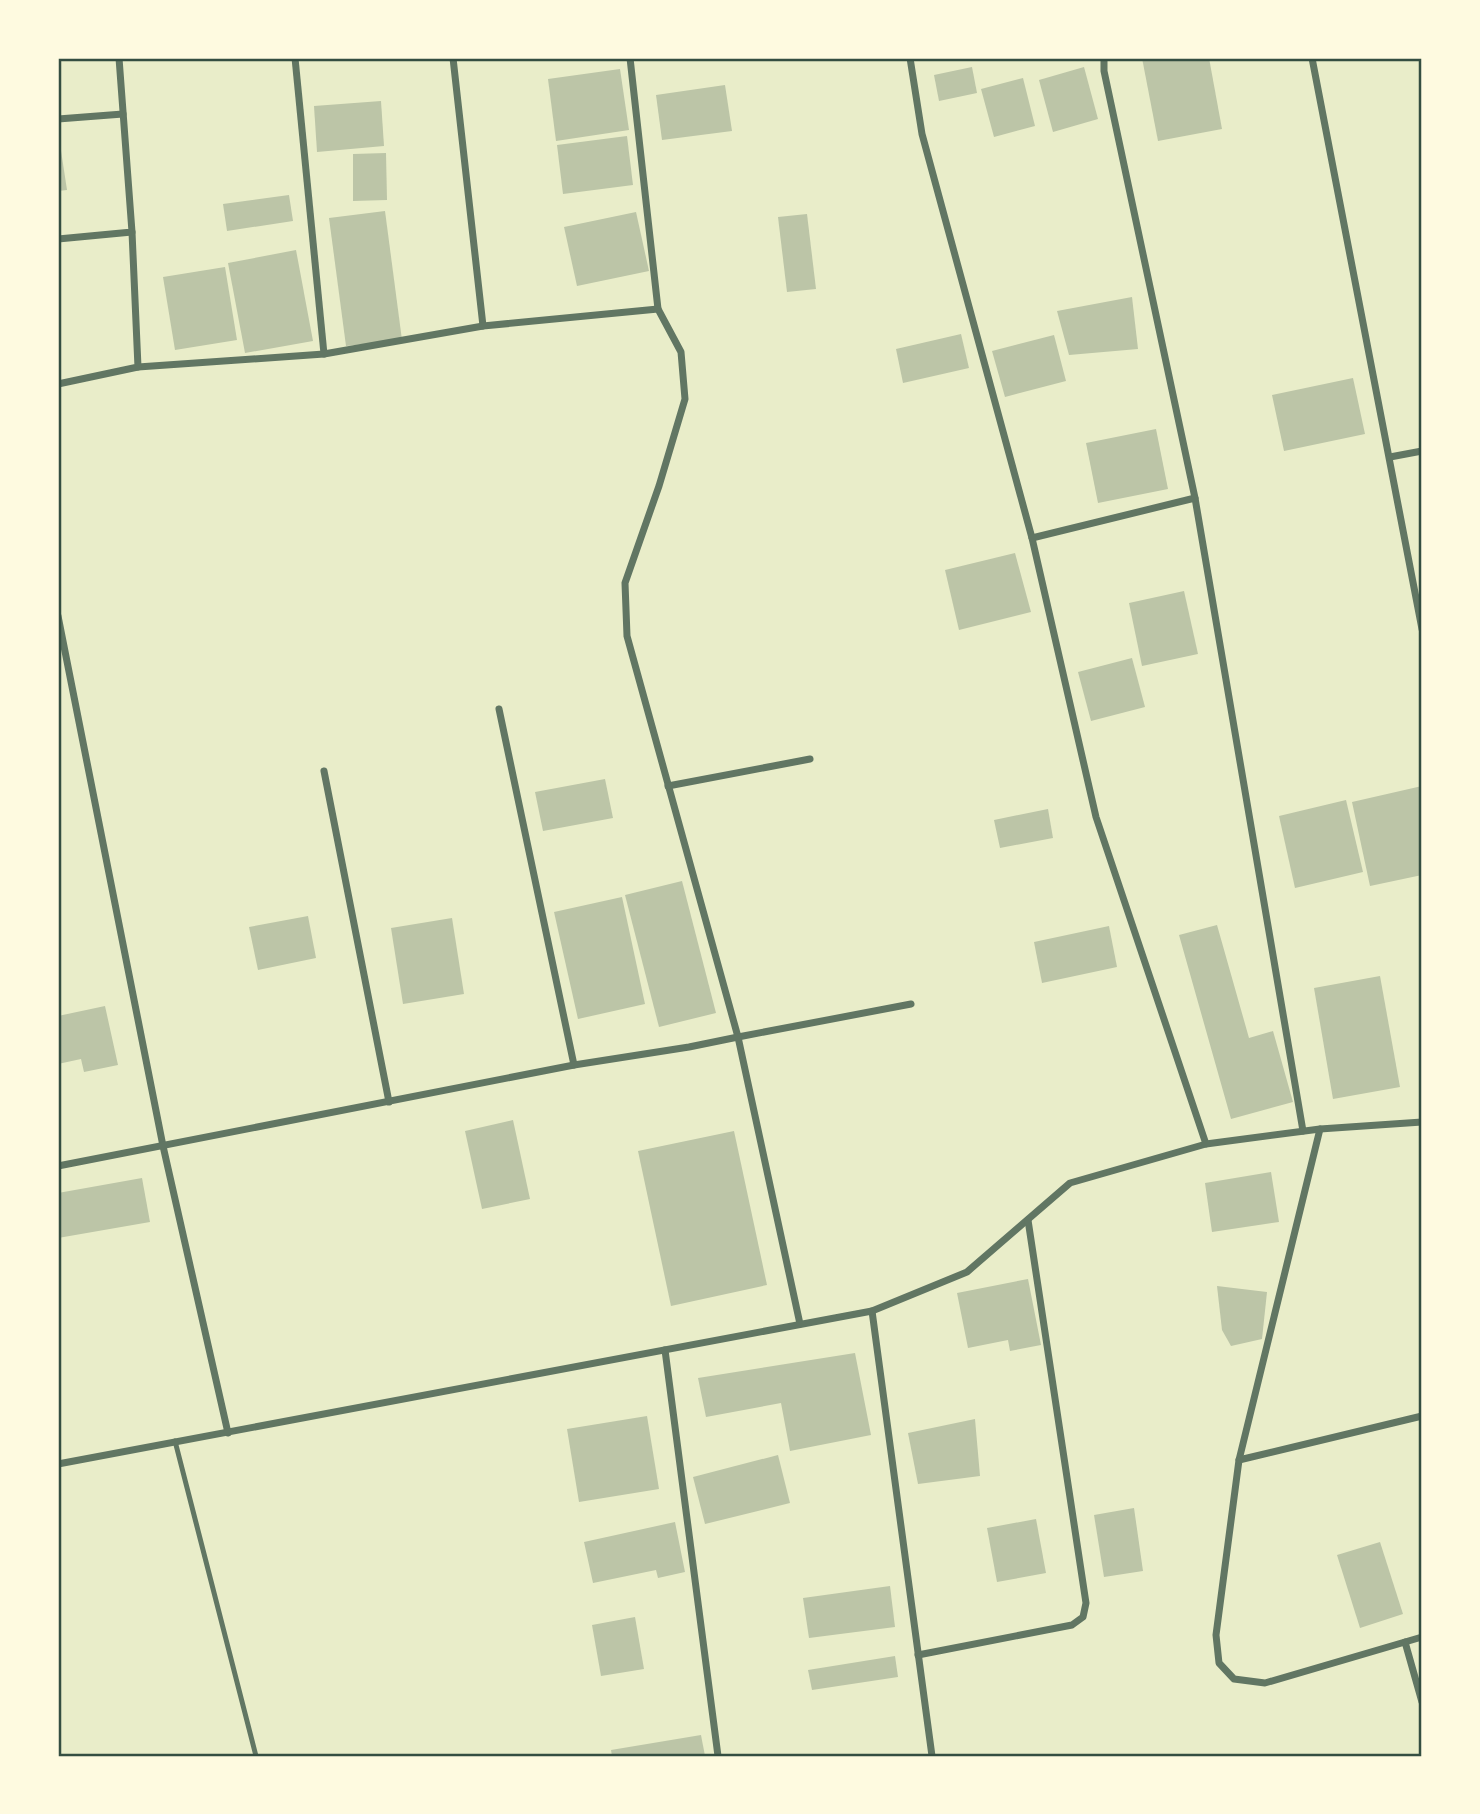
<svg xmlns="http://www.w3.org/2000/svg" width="1480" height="1814" font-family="Lato,sans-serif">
<rect width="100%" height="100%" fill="#e9edc9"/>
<g fill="#bcc5a7">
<polygon points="1142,58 1209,58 1222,129 1158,141"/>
<polygon points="972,67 977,93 939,101 934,75"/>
<polygon points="1084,67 1098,119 1053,132 1039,80"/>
<polygon points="620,69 629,130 556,141 548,79"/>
<polygon points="1023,78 1035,126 994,137 981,89"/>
<polygon points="725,85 732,131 662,140 656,95"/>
<polygon points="381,101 384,146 317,152 314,106"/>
<polygon points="58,131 67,190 58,191"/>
<polygon points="627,136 633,185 563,194 557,145"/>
<polygon points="386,153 387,200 353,201 353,154"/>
<polygon points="289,195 293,221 227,231 223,204"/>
<polygon points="385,211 402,340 346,346 329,218"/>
<polygon points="636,212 649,271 577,286 564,227"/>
<polygon points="807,214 816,289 787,292 778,217"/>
<polygon points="296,250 313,341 245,353 228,263"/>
<polygon points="225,267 237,340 175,350 163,277"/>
<polygon points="1132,297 1138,349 1069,355 1057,311"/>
<polygon points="961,334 969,368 903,383 896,349"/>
<polygon points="1054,335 1066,381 1005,397 992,351"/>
<polygon points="1353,378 1365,434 1284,451 1272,395"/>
<polygon points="1156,429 1168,489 1098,503 1086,443"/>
<polygon points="1015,553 1031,612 959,630 945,570"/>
<polygon points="1184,591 1198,654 1142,666 1129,603"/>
<polygon points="1132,658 1145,707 1091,721 1078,672"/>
<polygon points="605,779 613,818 543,831 535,792"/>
<polygon points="1422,786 1422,875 1370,886 1352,802"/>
<polygon points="1346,800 1363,872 1295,888 1279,816"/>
<polygon points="1048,809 1053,838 1000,848 994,820"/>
<polygon points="682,881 716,1013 659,1027 625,895"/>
<polygon points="622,897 645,1004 578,1019 554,912"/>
<polygon points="308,916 316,958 258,970 249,927"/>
<polygon points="452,918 464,994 403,1004 391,928"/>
<polygon points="1217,925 1249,1038 1273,1031 1293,1102 1231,1119 1179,935"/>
<polygon points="1109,926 1117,967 1042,983 1034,942"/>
<polygon points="1380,976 1400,1087 1333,1099 1314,988"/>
<polygon points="105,1006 118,1065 84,1072 81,1059 58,1064 58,1016"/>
<polygon points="513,1120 530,1199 482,1209 465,1131"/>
<polygon points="734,1131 767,1285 671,1306 638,1151"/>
<polygon points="1271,1172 1279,1222 1212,1232 1205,1183"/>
<polygon points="142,1178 150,1222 58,1238 58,1193"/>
<polygon points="1028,1279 1041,1345 1010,1351 1008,1340 968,1348 957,1293"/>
<polygon points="1217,1286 1267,1292 1262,1339 1231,1346 1222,1330"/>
<polygon points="855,1353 871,1435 790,1451 781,1403 706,1417 698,1378"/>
<polygon points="647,1416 659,1489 579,1502 567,1429"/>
<polygon points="975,1419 980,1476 918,1484 908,1433"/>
<polygon points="778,1455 790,1503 705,1524 693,1477"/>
<polygon points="1134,1508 1143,1571 1104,1577 1094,1515"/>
<polygon points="1036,1519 1046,1573 997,1582 987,1528"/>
<polygon points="675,1522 685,1572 658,1578 656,1570 593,1583 584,1542"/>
<polygon points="1380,1542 1403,1614 1360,1628 1337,1555"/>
<polygon points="890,1586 895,1627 809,1638 803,1598"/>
<polygon points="635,1617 644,1669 601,1676 592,1625"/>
<polygon points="895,1656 898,1677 812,1690 808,1670"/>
<polygon points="701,1735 705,1756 612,1756 611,1750"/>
</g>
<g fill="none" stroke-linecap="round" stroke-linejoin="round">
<polyline stroke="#617663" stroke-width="5" points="175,1441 256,1756"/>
<g stroke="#617663" stroke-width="7">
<polyline points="295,58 324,354"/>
<polyline points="453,58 483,326"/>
<polyline points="630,58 658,309 681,352 685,399 659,486 625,583 627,636 738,1037 911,1004"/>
<polyline points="910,58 922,134 1032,538 1096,817 1206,1144"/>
<polyline points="1104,58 1104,71 1195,498 1303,1131"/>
<polyline points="1312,58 1422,629"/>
<polyline points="58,119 123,114"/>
<polyline points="58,239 132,232 119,58"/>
<polyline points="138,367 324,354 483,326 658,309"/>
<polyline points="58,384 138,367 132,232"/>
<polyline points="1390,457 1422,451"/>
<polyline points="1032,538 1195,498"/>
<polyline points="58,616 163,1146 228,1433"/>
<polyline points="499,709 574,1065"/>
<polyline points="324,771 389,1102"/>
<polyline points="668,786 810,759"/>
<polyline points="1320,1129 1239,1460 1216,1635 1219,1663 1234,1679 1265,1683 1422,1637"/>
<polyline points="58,1166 574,1065 689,1047 738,1037 800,1324"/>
<polyline points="872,1311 932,1756"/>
<polyline points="665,1350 718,1756"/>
<polyline points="1239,1460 1422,1416"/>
<polyline points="58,1464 872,1311 967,1272 1070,1183 1206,1144 1320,1129 1422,1122"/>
<polyline points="1405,1642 1422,1702"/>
<polyline points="918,1655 1072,1625 1083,1617 1086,1603 1028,1220"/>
</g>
</g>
<rect width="1480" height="1814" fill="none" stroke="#fefae0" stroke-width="119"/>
<rect x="60" y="60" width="1360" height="1695" fill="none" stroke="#344e41" stroke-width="2.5"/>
</svg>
